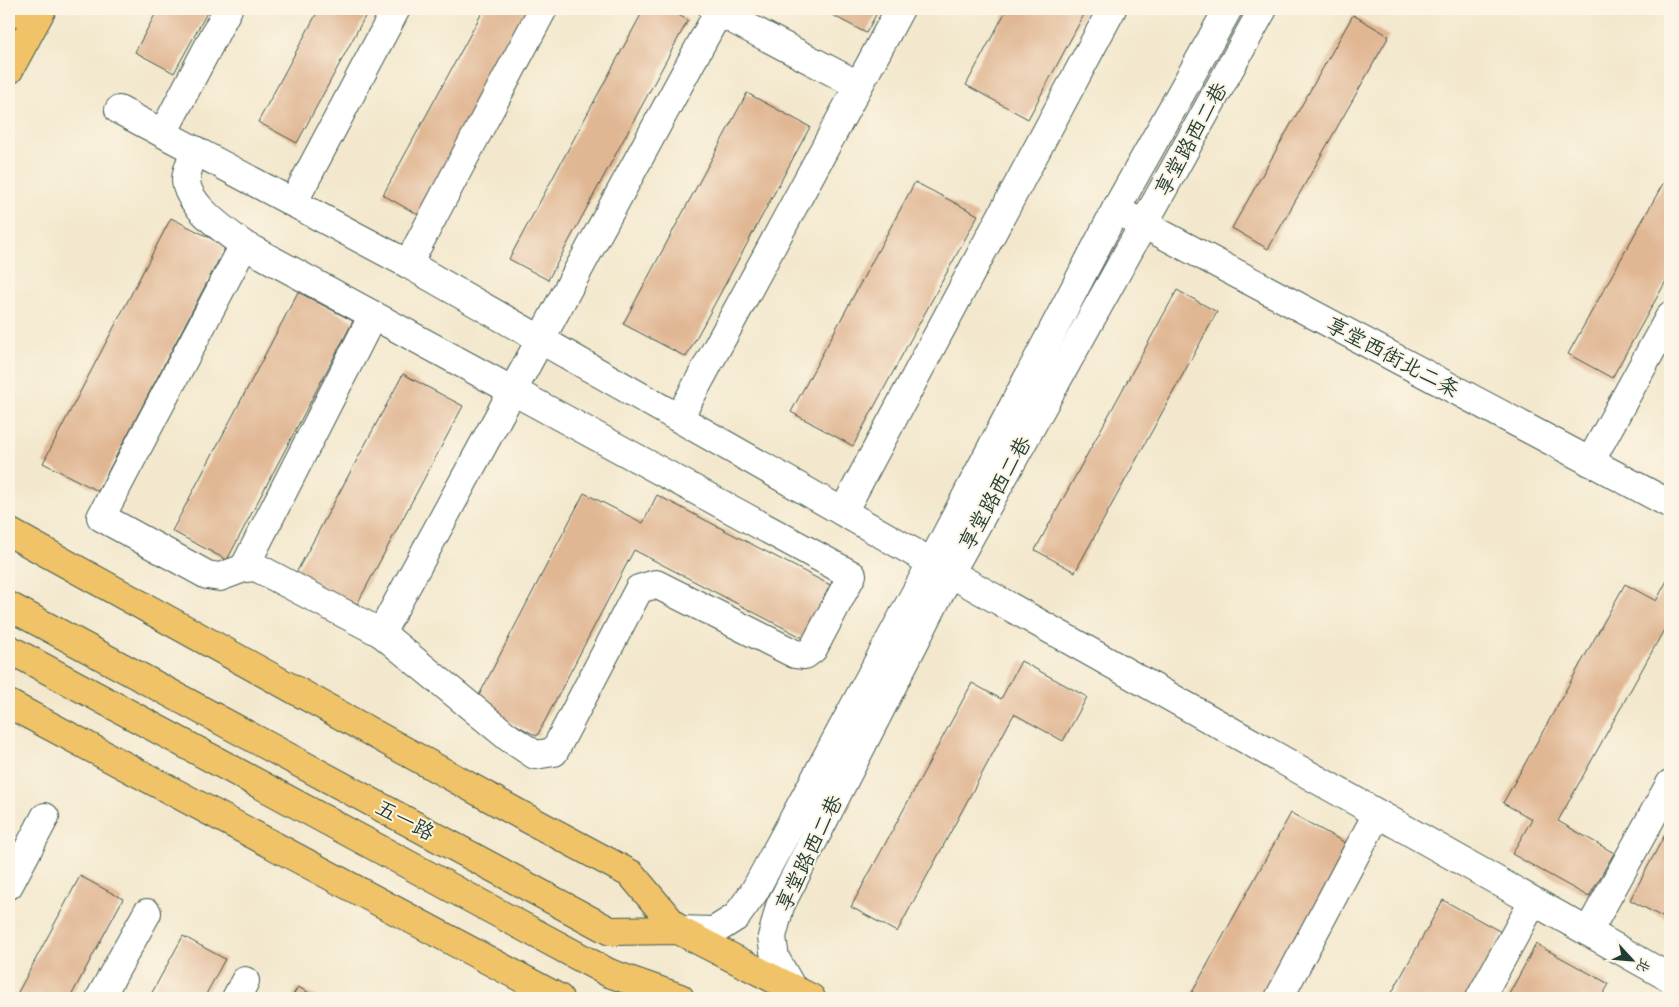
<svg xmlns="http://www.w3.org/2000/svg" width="1679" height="1007" font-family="Caveat,'LXGW WenKai TC',sans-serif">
<rect width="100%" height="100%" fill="#fcf5e5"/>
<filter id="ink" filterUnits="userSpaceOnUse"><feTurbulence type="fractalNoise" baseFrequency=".02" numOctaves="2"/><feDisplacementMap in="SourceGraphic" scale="10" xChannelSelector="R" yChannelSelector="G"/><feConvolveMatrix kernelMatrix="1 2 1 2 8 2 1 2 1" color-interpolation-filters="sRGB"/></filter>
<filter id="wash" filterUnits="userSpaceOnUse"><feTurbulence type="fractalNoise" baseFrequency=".0096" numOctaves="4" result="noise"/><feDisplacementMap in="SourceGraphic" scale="20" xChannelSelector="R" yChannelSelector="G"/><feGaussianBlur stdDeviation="1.12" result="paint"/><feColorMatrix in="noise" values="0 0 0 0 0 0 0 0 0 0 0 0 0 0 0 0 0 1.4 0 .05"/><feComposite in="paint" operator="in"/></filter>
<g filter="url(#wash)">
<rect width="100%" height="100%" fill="#f3e8cd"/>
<g id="blocks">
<g fill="#e0b693">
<polygon points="158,9 209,9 174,73 135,52"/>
<polygon points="319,9 369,9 297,143 258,122"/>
<polygon points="484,9 534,9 422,217 383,195"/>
<polygon points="644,9 667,9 688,20 548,280 509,259"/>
<polygon points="821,9 879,9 866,33"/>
<polygon points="1007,9 1087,9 1028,119 966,85"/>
<polygon points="1353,15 1389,36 1268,249 1232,228"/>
<polygon points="747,93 810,127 686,357 623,324"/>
<polygon points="1670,171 1670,274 1612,378 1568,354"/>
<polygon points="915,182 978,215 853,446 791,412"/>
<polygon points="171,218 226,246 98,491 43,463"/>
<polygon points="1177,290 1217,312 1075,572 1035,550"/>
<polygon points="298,292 353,321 227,560 172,531"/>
<polygon points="403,374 463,406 348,621 288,588"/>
<polygon points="584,493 643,523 657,495 836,588 809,641 634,550 537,736 475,703"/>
<polygon points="1670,575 1670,619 1558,821 1614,853 1589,897 1512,854 1532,819 1503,803 1625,584 1656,601"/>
<polygon points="1021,661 1087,697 1063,741 1014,714 897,932 851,907 972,683 1001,699"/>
<polygon points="1291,813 1353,847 1271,998 1189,998"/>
<polygon points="1670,825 1670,921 1630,900"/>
<polygon points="80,876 123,899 70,998 15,998"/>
<polygon points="1443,900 1503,933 1468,998 1389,998"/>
<polygon points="183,936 225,959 204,998 149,998"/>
<polygon points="1536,944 1609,984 1601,998 1507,998"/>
<polygon points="298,987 319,998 291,998"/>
</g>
</g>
</g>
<g filter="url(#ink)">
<use href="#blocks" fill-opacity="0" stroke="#3f574b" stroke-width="1"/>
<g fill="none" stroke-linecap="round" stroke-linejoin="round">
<g stroke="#3f574b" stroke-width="30">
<g id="minor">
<polyline points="713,9 858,85"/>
<polyline points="119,110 408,264 950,573 1670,978"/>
<polyline points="163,133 228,9"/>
<path d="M195 150C192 159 186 171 186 180 187 205 225 231 244 245L852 575 813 649 805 655 795 654 656 584 639 589 554 752 535 755 508 737 381 633 256 567 244 568 220 577 207 575 101 517 244 245"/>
<polyline points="293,203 396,9"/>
<polyline points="1128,216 1670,504"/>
<polyline points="408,264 543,9"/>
<polyline points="679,418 900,9"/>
<polyline points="1590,462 1670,316"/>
<polyline points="843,512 1112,9"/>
<polyline points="244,568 373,315"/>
<polyline points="381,633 720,9"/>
<polyline points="9,885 45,817"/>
<polyline points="678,930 714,931 736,917 754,892 932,562 1116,209 1228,9"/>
<polyline points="1588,932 1670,784"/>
<polyline points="792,988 775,958 772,937 780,906 950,573 1263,9"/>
<polyline points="100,998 147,913"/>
<polyline points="236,998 245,981"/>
<polyline points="1279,998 1377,814"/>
<polyline points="1480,998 1533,902"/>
</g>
</g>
<g stroke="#3f574b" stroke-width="30">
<g id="major">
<polyline points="9,70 42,9"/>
<polyline points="9,532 521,815 631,874 678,930"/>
<polyline points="9,606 610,931 678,930 811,998"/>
<polyline points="9,649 609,973 680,998"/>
<polyline points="9,704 559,998"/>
</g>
</g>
<g stroke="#3f574b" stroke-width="30">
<polyline id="highway" points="9,14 11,9"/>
</g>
<use href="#minor" stroke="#fff" stroke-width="28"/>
<use href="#major" stroke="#f0c369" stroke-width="28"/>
<use href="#highway" stroke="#f0c369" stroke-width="28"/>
</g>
</g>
<g text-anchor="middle" stroke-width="4" stroke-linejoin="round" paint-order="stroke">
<g font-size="21" fill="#1f3d34" stroke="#fcf5e5">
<text transform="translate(1191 139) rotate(-61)" y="7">享堂路西二巷</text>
<text transform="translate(1393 357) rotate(28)" y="7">享堂西街北二条</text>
<text transform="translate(995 493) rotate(-61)" y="7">享堂路西二巷</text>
<text transform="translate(405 820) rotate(28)" y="7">五一路</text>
<text transform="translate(809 853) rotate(-64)" y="7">享堂路西二巷</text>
</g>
</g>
<rect width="1679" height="1007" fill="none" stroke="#fcf5e5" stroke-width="30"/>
<g transform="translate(1632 960) rotate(116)" stroke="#fcf5e5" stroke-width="4" paint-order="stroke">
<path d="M0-4L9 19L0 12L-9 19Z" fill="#1f3d34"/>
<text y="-8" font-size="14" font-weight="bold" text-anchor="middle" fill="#1f3d34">北</text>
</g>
</svg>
